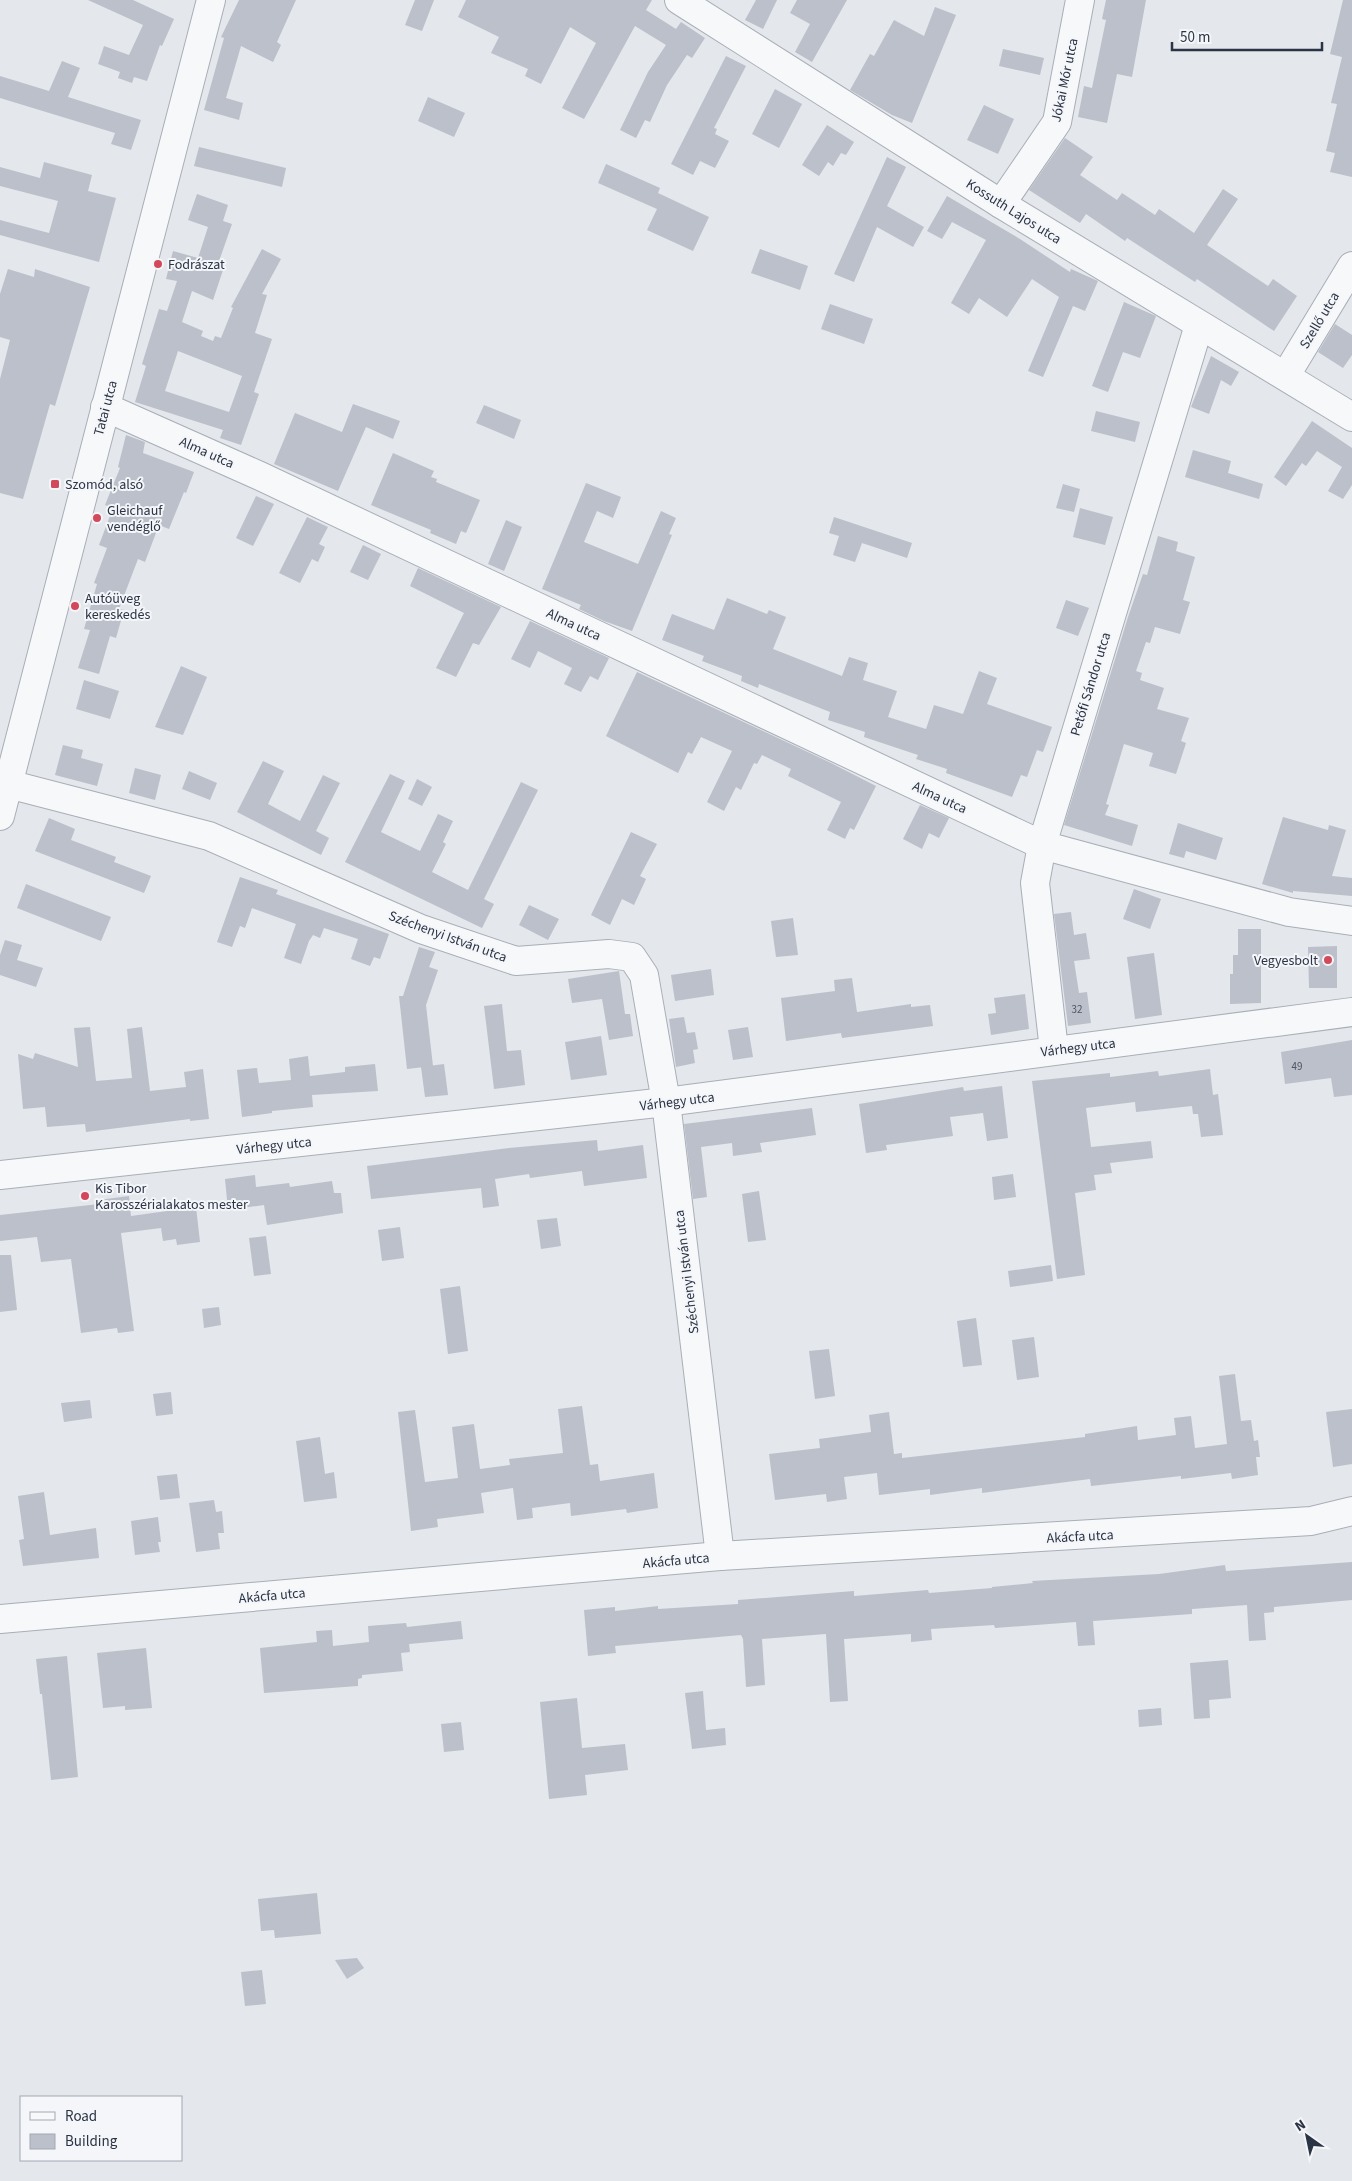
<svg xmlns="http://www.w3.org/2000/svg" width="1352" height="2181" font-family="'Source Sans 3',sans-serif">
<rect width="100%" height="100%" fill="#e4e7ec"/>
<g fill="#bbc0ca" fill-rule="evenodd">
<polygon points="88,0 133,0 174,19 162,46 160,45 147,81 134,77 132,83 118,78 120,72 98,64 104,46 129,55 143,25"/>
<polygon points="239,0 296,0 277,42 281,45 273,62 241,46 226,98 243,103 239,120 204,110 224,38 221,37"/>
<polygon points="415,0 434,0 422,31 405,25"/>
<polygon points="466,0 652,0 646,10 676,29 681,22 705,38 692,58 687,55 667,85 650,122 645,120 636,138 620,130 648,72 666,45 635,26 584,119 562,108 596,43 570,27 541,84 525,76 528,69 491,53 499,37 458,17"/>
<polygon points="756,0 777,0 763,29 745,20"/>
<polygon points="797,0 847,0 812,62 795,52 810,24 790,13"/>
<polygon points="1106,0 1146,0 1132,77 1117,74 1107,123 1078,117 1084,86 1092,88 1106,20 1102,19"/>
<polygon points="1343,0 1352,0 1352,177 1330,172 1335,153 1326,151 1337,104 1331,103 1342,57 1330,54"/>
<polygon points="935,7 956,15 912,123 892,115 850,90 870,54 874,56 894,20 924,36"/>
<polygon points="1003,49 1044,58 1040,75 999,66"/>
<polygon points="726,56 746,66 714,128 717,129 715,134 729,141 715,168 700,161 693,175 671,164"/>
<polygon points="62,61 80,68 68,97 141,120 131,150 111,144 115,133 0,98 0,76 49,91"/>
<polygon points="775,89 802,104 779,148 752,134"/>
<polygon points="428,97 465,113 454,137 418,121"/>
<polygon points="984,105 1014,119 998,154 967,140"/>
<polygon points="827,125 854,142 846,155 841,153 833,166 828,162 819,176 802,165"/>
<polygon points="1065,138 1093,157 1080,175 1117,200 1122,193 1155,215 1159,209 1194,233 1223,189 1238,199 1207,245 1268,286 1273,279 1297,296 1274,331 1197,279 1195,282 1127,238 1125,241 1086,214 1080,223 1029,190"/>
<polygon points="199,147 286,168 282,187 194,166"/>
<polygon points="887,157 906,167 887,206 924,227 913,247 877,227 854,282 834,274"/>
<polygon points="44,162 92,175 88,191 116,198 99,262 0,235 0,220 49,233 58,201 0,186 0,167 40,178"/>
<polygon points="606,164 660,188 658,193 709,217 693,251 647,230 657,209 598,183"/>
<path d="M197 194 228 205 223 221 232 224 217 267 223 270 213 300 192 291 182 322 203 331 201 336 213 341 215 336 221 338 233 308 231 307 262 249 281 259 262 294 267 295 255 333 272 339 254 392 259 394 241 445 220 438 223 430 135 402 146 366 142 364 159 309 167 311 177 281 166 279 173 251 198 258 208 227 188 220ZM178 351 242 376 229 412 165 391Z"/>
<polygon points="947,196 1020,239 1070,272 1071,269 1098,281 1085,311 1073,306 1043,377 1028,371 1059,297 1032,279 1007,317 979,298 969,314 951,303 986,240 952,222 942,239 927,231"/>
<polygon points="760,249 808,266 800,290 751,273"/>
<polygon points="8,269 34,277 35,269 90,287 55,406 50,404 23,499 0,493 0,379 10,340 0,337 0,294"/>
<polygon points="1124,302 1156,316 1140,358 1123,352 1108,392 1092,386"/>
<polygon points="830,304 873,319 864,344 821,329"/>
<polygon points="1335,324 1352,335 1352,355 1343,368 1318,352"/>
<polygon points="1211,356 1239,372 1231,386 1221,380 1209,414 1191,407"/>
<polygon points="353,404 400,421 393,439 366,427 338,491 274,464 295,413 342,432"/>
<polygon points="484,405 521,420 514,439 476,423"/>
<polygon points="1096,411 1140,422 1135,442 1091,431"/>
<polygon points="1312,421 1352,448 1352,485 1343,499 1328,491 1342,467 1317,451 1306,466 1302,463 1286,486 1274,477"/>
<polygon points="126,435 145,442 143,453 194,472 186,493 184,492 169,529 159,525 145,562 138,559 119,609 124,610 116,638 110,636 99,674 78,668 90,630 84,629 97,584 94,583 107,548 99,545 113,508 105,505 120,468 118,467"/>
<polygon points="1193,450 1231,461 1228,473 1263,484 1259,499 1185,477"/>
<polygon points="393,453 434,471 431,477 437,479 436,482 480,500 466,533 461,531 456,544 430,533 431,530 371,505"/>
<polygon points="586,483 621,497 613,518 597,511 584,542 638,564 661,511 676,518 669,534 672,535 632,631 604,621 579,609 581,605 542,589"/>
<polygon points="1063,484 1080,489 1074,512 1056,508"/>
<polygon points="256,496 274,504 253,546 236,538"/>
<polygon points="1080,508 1113,517 1105,545 1073,537"/>
<polygon points="307,517 328,527 319,544 325,547 318,562 312,559 300,583 279,573"/>
<polygon points="834,517 912,543 907,558 862,543 855,562 833,555 839,536 829,533"/>
<polygon points="506,520 522,527 504,571 488,564"/>
<polygon points="1158,536 1178,542 1176,551 1195,557 1183,600 1190,602 1180,634 1155,627 1150,643 1146,642 1136,671 1142,673 1140,680 1164,688 1157,709 1189,718 1181,741 1186,743 1176,774 1149,766 1153,753 1124,744 1106,804 1109,805 1105,815 1138,825 1132,846 1064,825 1128,617 1143,574 1147,575"/>
<polygon points="363,545 381,554 368,580 350,572"/>
<polygon points="418,568 501,607 479,645 473,643 456,677 436,668 464,613 410,586"/>
<polygon points="727,598 767,614 769,610 786,617 773,649 842,676 849,657 868,663 863,680 897,691 888,717 926,729 934,705 963,714 979,671 997,678 987,704 1052,727 1043,752 1037,750 1027,777 1021,775 1012,797 946,773 947,769 916,759 918,755 864,737 865,732 828,720 830,712 759,684 758,688 741,681 742,676 702,661 704,656 662,640 672,614 714,630"/>
<polygon points="1066,600 1089,608 1078,636 1056,628"/>
<polygon points="530,621 609,658 598,680 590,676 581,692 564,684 572,668 538,651 530,668 511,659"/>
<polygon points="181,666 207,677 183,735 155,727"/>
<polygon points="637,672 829,762 876,786 854,830 850,828 845,839 827,830 841,802 788,776 791,769 762,755 757,764 754,763 741,790 736,787 724,811 707,802 732,751 701,737 692,754 688,752 678,773 606,736"/>
<polygon points="84,680 119,691 110,719 76,709"/>
<polygon points="63,745 83,750 81,758 103,764 97,786 55,775"/>
<polygon points="263,761 284,771 268,804 300,821 323,775 340,783 316,831 329,838 321,855 237,812"/>
<polygon points="135,768 161,775 155,800 129,793"/>
<polygon points="189,771 217,783 210,800 182,789"/>
<polygon points="390,774 405,781 381,832 420,851 438,814 453,821 443,842 446,844 432,872 468,890 521,782 538,790 484,899 494,904 482,928 345,862"/>
<polygon points="417,779 432,787 422,806 408,799"/>
<polygon points="920,805 949,818 939,838 929,833 922,849 903,839"/>
<polygon points="1283,817 1328,830 1329,825 1346,830 1332,876 1352,878 1352,896 1293,891 1293,893 1262,884"/>
<polygon points="49,818 75,829 71,840 116,857 114,862 151,876 144,893 35,851"/>
<polygon points="1178,823 1223,838 1216,860 1186,851 1184,858 1169,854"/>
<polygon points="631,832 657,844 640,876 646,879 634,905 622,899 610,925 591,915"/>
<polygon points="240,877 278,890 276,894 389,934 380,959 374,957 370,966 351,959 358,939 324,928 320,938 313,935 309,941 301,964 284,958 296,924 252,908 245,928 240,926 232,947 217,942"/>
<polygon points="26,884 111,917 101,941 17,908"/>
<polygon points="1134,889 1161,899 1150,929 1123,919"/>
<polygon points="529,905 559,919 548,940 519,925"/>
<polygon points="1071,912 1074,935 1086,933 1090,959 1074,961 1079,993 1087,992 1091,1023 1068,1026 1054,914"/>
<polygon points="793,918 798,955 776,957 771,921"/>
<polygon points="1238,929 1261,929 1261,1003 1230,1004 1230,974 1233,974 1233,955 1238,955"/>
<polygon points="5,940 22,945 17,960 43,968 36,987 0,975 0,955"/>
<polygon points="1337,946 1337,988 1309,988 1308,947"/>
<polygon points="419,947 435,952 429,967 438,970 426,1005 433,1066 407,1069 399,996 403,996"/>
<polygon points="1154,953 1162,1015 1135,1019 1127,957"/>
<polygon points="711,969 714,995 675,1001 671,975"/>
<polygon points="619,971 625,1014 630,1014 633,1036 609,1040 602,999 572,1003 568,979"/>
<polygon points="852,978 857,1012 911,1004 911,1007 930,1005 933,1026 842,1038 841,1033 786,1041 781,998 835,991 834,980"/>
<polygon points="1025,994 1029,1029 991,1035 988,1014 996,1013 994,998"/>
<polygon points="502,1004 507,1051 521,1050 525,1085 494,1089 484,1006"/>
<polygon points="684,1017 687,1033 695,1032 698,1049 693,1050 695,1063 676,1067 669,1019"/>
<polygon points="90,1027 96,1081 132,1078 127,1029 142,1027 150,1091 186,1087 184,1072 203,1069 209,1119 190,1121 190,1119 86,1132 85,1124 47,1127 45,1107 23,1109 18,1054 33,1059 35,1053 78,1067 74,1028"/>
<polygon points="748,1027 753,1057 733,1060 728,1030"/>
<polygon points="601,1036 607,1075 571,1080 565,1042"/>
<polygon points="1352,1040 1352,1095 1334,1097 1331,1078 1285,1084 1281,1052"/>
<polygon points="308,1056 310,1076 345,1072 345,1067 375,1064 378,1091 312,1095 313,1107 272,1111 272,1113 242,1117 237,1070 257,1068 259,1083 291,1080 289,1059"/>
<polygon points="444,1064 448,1095 425,1097 421,1067"/>
<polygon points="1210,1069 1213,1095 1218,1094 1223,1135 1201,1137 1198,1114 1193,1114 1192,1106 1136,1112 1135,1102 1086,1108 1091,1147 1151,1141 1153,1158 1110,1163 1112,1173 1094,1175 1096,1190 1075,1193 1085,1275 1057,1279 1032,1081 1110,1073 1110,1077 1158,1071 1159,1076"/>
<polygon points="1002,1086 1008,1138 987,1141 983,1113 950,1117 953,1136 886,1145 887,1150 866,1153 859,1104 963,1087 964,1091"/>
<polygon points="812,1108 816,1135 760,1143 762,1152 733,1156 732,1143 701,1147 707,1197 693,1199 684,1124"/>
<polygon points="597,1140 598,1151 643,1145 647,1178 584,1186 582,1171 530,1178 529,1174 495,1179 499,1206 483,1208 481,1188 371,1199 367,1166 509,1148"/>
<polygon points="1013,1174 1016,1197 994,1200 992,1177"/>
<polygon points="255,1175 256,1187 289,1183 290,1187 332,1181 334,1193 341,1193 343,1213 267,1225 264,1205 228,1210 225,1179"/>
<polygon points="759,1191 766,1240 748,1242 742,1194"/>
<polygon points="129,1196 131,1216 196,1207 200,1242 177,1245 176,1239 163,1241 161,1228 121,1233 134,1331 118,1333 117,1328 81,1333 71,1259 41,1262 37,1237 0,1241 0,1215 99,1204 98,1200"/>
<polygon points="557,1218 561,1246 541,1249 537,1220"/>
<polygon points="400,1227 404,1258 382,1261 378,1230"/>
<polygon points="266,1236 271,1274 254,1276 249,1238"/>
<polygon points="0,1255 11,1255 17,1310 0,1312"/>
<polygon points="1051,1265 1053,1281 1010,1287 1008,1271"/>
<polygon points="460,1286 468,1351 448,1354 440,1289"/>
<polygon points="219,1307 221,1325 204,1328 202,1309"/>
<polygon points="976,1318 982,1365 963,1367 957,1321"/>
<polygon points="1034,1337 1039,1377 1017,1380 1012,1340"/>
<polygon points="829,1349 835,1396 815,1399 809,1351"/>
<polygon points="1235,1374 1241,1421 1251,1420 1254,1441 1258,1440 1260,1457 1256,1457 1258,1475 1232,1479 1231,1473 1181,1479 1181,1476 1091,1486 1090,1479 982,1493 982,1488 930,1495 930,1489 879,1495 877,1473 844,1477 847,1499 827,1502 826,1494 775,1500 769,1454 820,1448 819,1439 871,1432 869,1415 889,1412 894,1454 902,1453 902,1458 1085,1437 1085,1434 1137,1426 1138,1440 1176,1435 1174,1418 1191,1416 1195,1448 1227,1444 1219,1376"/>
<polygon points="171,1392 173,1414 156,1416 153,1394"/>
<polygon points="90,1400 92,1418 64,1422 61,1403"/>
<polygon points="582,1406 590,1465 598,1464 600,1481 654,1473 658,1508 627,1513 626,1509 571,1516 570,1503 532,1508 533,1518 517,1520 513,1488 481,1493 484,1513 437,1519 438,1527 411,1531 398,1412 415,1410 425,1482 458,1478 452,1427 474,1424 480,1469 510,1465 509,1459 563,1453 558,1409"/>
<polygon points="1352,1409 1352,1464 1333,1467 1326,1412"/>
<polygon points="320,1437 325,1474 334,1472 337,1498 304,1502 296,1441"/>
<polygon points="177,1474 180,1498 160,1500 157,1476"/>
<polygon points="44,1492 50,1535 96,1528 99,1558 23,1566 19,1540 24,1539 18,1496"/>
<polygon points="214,1500 216,1512 222,1511 224,1533 218,1533 220,1549 196,1552 189,1503"/>
<polygon points="158,1517 161,1542 158,1542 160,1552 135,1555 131,1521"/>
<polygon points="1352,1562 1352,1600 1274,1607 1274,1612 1264,1613 1266,1640 1249,1641 1247,1605 1192,1609 1192,1614 1093,1621 1095,1645 1078,1646 1076,1622 995,1628 994,1625 931,1629 932,1640 911,1642 911,1634 844,1639 848,1701 830,1702 826,1634 762,1639 765,1685 746,1687 743,1639 741,1635 615,1646 616,1653 588,1656 584,1610 615,1607 615,1611 658,1606 658,1609 738,1604 738,1600 854,1591 854,1596 928,1590 929,1593 992,1588 992,1587 1033,1583 1032,1581 1159,1574 1225,1565 1226,1571"/>
<polygon points="461,1621 463,1639 409,1644 410,1652 401,1653 403,1671 362,1675 362,1678 358,1679 358,1686 264,1693 260,1648 317,1642 316,1631 332,1630 333,1646 369,1642 368,1626 406,1623 407,1627"/>
<polygon points="146,1648 152,1708 125,1710 125,1706 103,1708 97,1653"/>
<polygon points="67,1656 78,1777 51,1780 42,1694 40,1694 36,1659"/>
<polygon points="1228,1660 1231,1698 1209,1700 1210,1718 1194,1719 1190,1663"/>
<polygon points="703,1691 706,1730 725,1728 726,1745 692,1749 685,1693"/>
<polygon points="577,1698 582,1748 625,1744 628,1770 585,1775 587,1795 549,1799 540,1702"/>
<polygon points="1161,1708 1162,1725 1139,1727 1138,1710"/>
<polygon points="461,1722 464,1750 444,1752 441,1724"/>
<polygon points="317,1893 321,1934 275,1938 274,1930 261,1931 258,1899"/>
<polygon points="357,1958 364,1968 347,1979 335,1960"/>
<polygon points="262,1970 266,2004 245,2006 241,1972"/>
</g>
<g fill="none" stroke-linecap="round" stroke-linejoin="round">
<g stroke="#a9aeb7" stroke-width="30">
<g id="minor">
<polyline points="679,0 1001,204 1352,417"/>
<polyline points="1001,204 1057,122 1080,0"/>
<polyline points="1286,375 1352,266"/>
<polyline points="105,407 260,476 1042,845 1289,912 1352,921"/>
<polyline points="8,784 209,836 421,929 516,961 609,954 632,957 644,975 666,1102 720,1556"/>
<polyline points="0,816 211,0"/>
<polyline points="1054,1050 1035,883 1042,845 1199,325"/>
<polyline points="0,1175 666,1102 1352,1012"/>
<polyline points="0,1619 720,1556 1311,1521 1352,1511"/>
</g>
</g>
<use href="#minor" stroke="#f7f8fa" stroke-width="28"/>
</g>
<g fill="#d1495b" stroke="#f4f6f9" stroke-width="2">
<circle cx="158" cy="264" r="5"/>
<rect x="50" y="479" width="10" height="10" rx="2.5"/>
<circle cx="97" cy="518" r="5"/>
<circle cx="75" cy="606" r="5"/>
<circle cx="1328" cy="960" r="5"/>
<circle cx="85" cy="1196" r="5"/>
</g>
<g text-anchor="middle" stroke-width="4" stroke-linejoin="round" paint-order="stroke">
<g font-size="11" fill="#4f5766">
<text x="1077" y="1013">32</text>
<text x="1297" y="1070">49</text>
</g>
<g font-size="14" fill="#2b3445" stroke="#f4f6f9">
<text transform="translate(1064 80) rotate(-78)" y="5">Jókai Mór utca</text>
<text transform="translate(1014 211) rotate(32)" y="5">Kossuth Lajos utca</text>
<text transform="translate(1319 320) rotate(-59)" y="5">Szellő utca</text>
<text transform="translate(105 408) rotate(-75)" y="5">Tatai utca</text>
<text transform="translate(207 452) rotate(24)" y="5">Alma utca</text>
<text transform="translate(574 624) rotate(25)" y="5">Alma utca</text>
<text transform="translate(1090 684) rotate(-73)" y="5">Petőfi Sándor utca</text>
<text transform="translate(940 797) rotate(25)" y="5">Alma utca</text>
<text transform="translate(448 936) rotate(20)" y="5">Széchenyi István utca</text>
<text transform="translate(1078 1047) rotate(-7)" y="5">Várhegy utca</text>
<text transform="translate(677 1101) rotate(-7)" y="5">Várhegy utca</text>
<text transform="translate(274 1145) rotate(-6)" y="5">Várhegy utca</text>
<text transform="translate(686 1272) rotate(-97)" y="5">Széchenyi István utca</text>
<text transform="translate(1080 1536) rotate(-3)" y="5">Akácfa utca</text>
<text transform="translate(676 1560) rotate(-5)" y="5">Akácfa utca</text>
<text transform="translate(272 1595) rotate(-5)" y="5">Akácfa utca</text>
</g>
<g font-size="14" fill="#2b3445" stroke="#f4f6f9" text-anchor="start">
<text x="168" y="269">Fodrászat</text>
<text x="65" y="489">Szomód, alsó</text>
<text x="107" y="515">Gleichauf<tspan x="107" dy="16">vendéglő</tspan></text>
<text x="85" y="603">Autóüveg<tspan x="85" dy="16">kereskedés</tspan></text>
<text x="1318" y="965" text-anchor="end">Vegyesbolt</text>
<text x="95" y="1193">Kis Tibor<tspan x="95" dy="16">Karosszérialakatos mester</tspan></text>
</g>
</g>
<rect x="20" y="2096" width="162" height="65" fill="#f4f6f9" stroke="#a4a8b1"/>
<rect x="30" y="2112" width="25" height="8" fill="#f7f8fa" stroke="#a4a8b1"/>
<text x="65" y="2121" font-size="15" fill="#2b3445">Road</text>
<rect x="30" y="2134" width="25" height="15" fill="#bbc0ca" stroke="#a4a8b1"/>
<text x="65" y="2146" font-size="15" fill="#2b3445">Building</text>
<g transform="translate(1307 2136) rotate(327)" stroke="#f4f6f9" stroke-width="4" paint-order="stroke">
<path d="M0-4L9 19L0 12L-9 19Z" fill="#2b3445"/>
<text y="-8" font-size="14" font-weight="bold" text-anchor="middle" fill="#2b3445">N</text>
</g>
<path d="M1172 42v8h150v-8" fill="none" stroke="#2b3445" stroke-width="2.5"/>
<text x="1180" y="42" font-size="15" fill="#2b3445" stroke="#f4f6f9" stroke-width="4" paint-order="stroke">50 m</text>
</svg>
